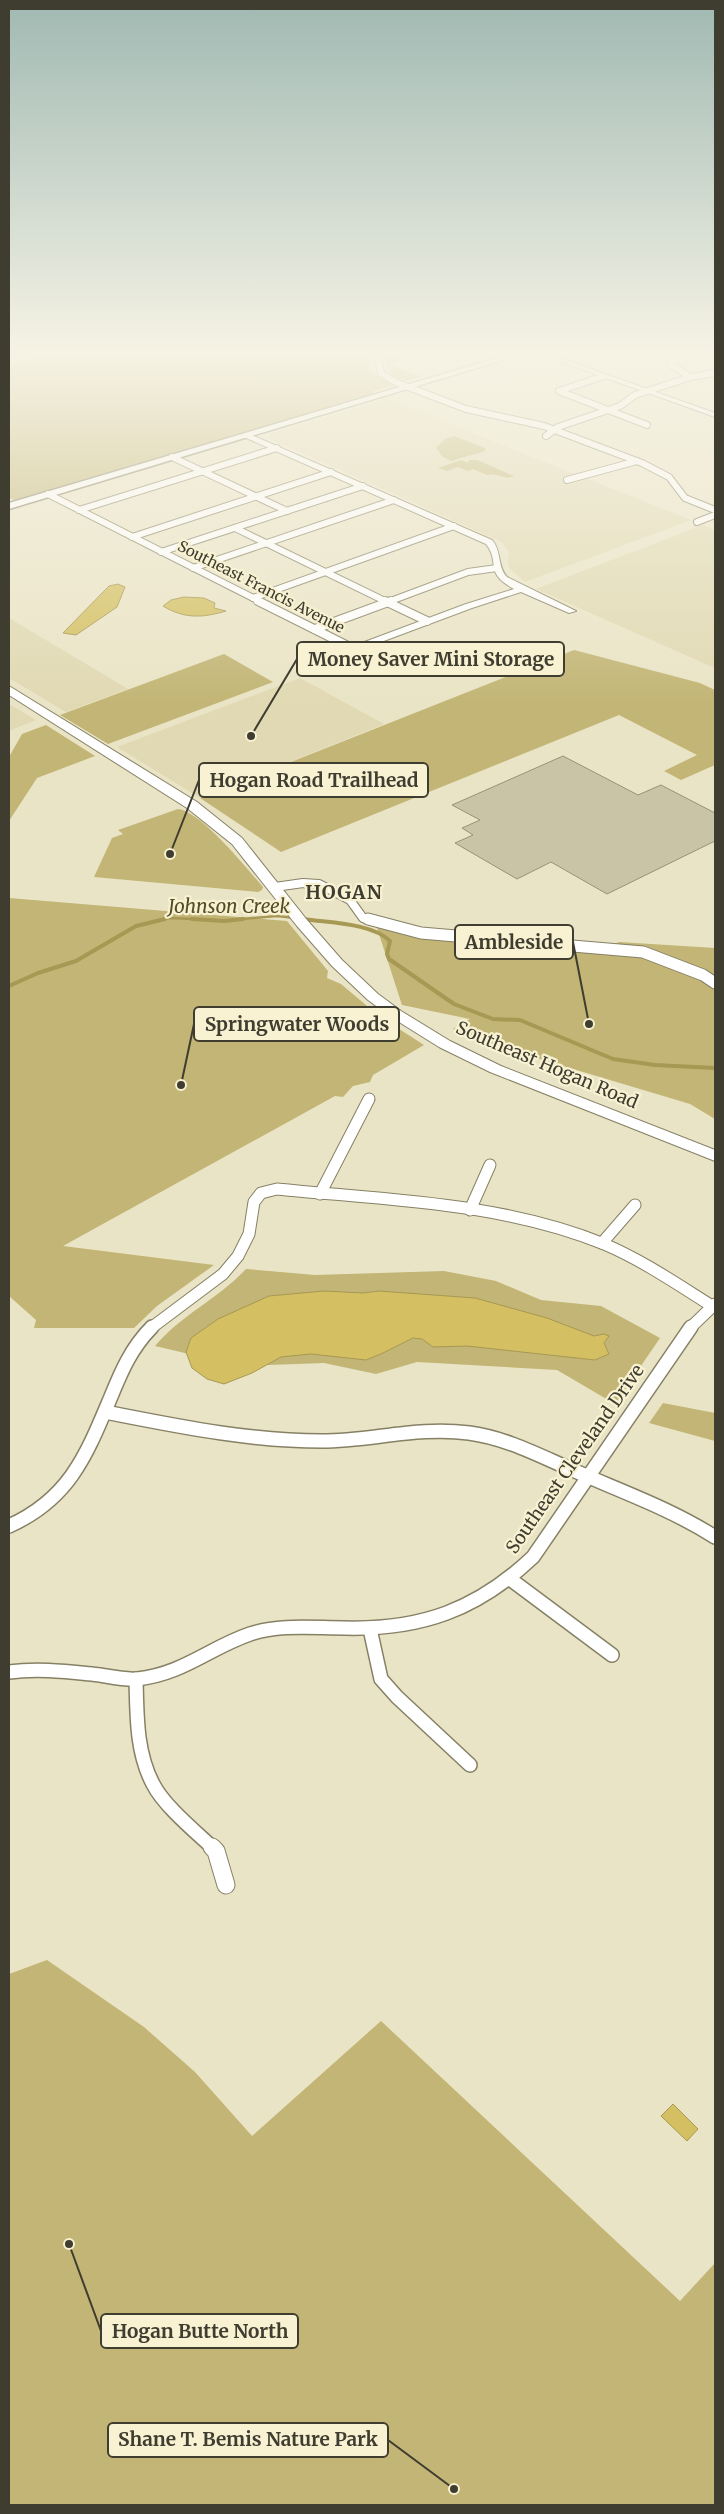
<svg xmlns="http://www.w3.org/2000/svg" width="724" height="2514" font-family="Merriweather,serif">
<rect width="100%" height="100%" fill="#eae4c6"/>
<g fill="#e1d9b3">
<polygon points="387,399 505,446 691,520 525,582 510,569 508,564 509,552 502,542 268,438 270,434"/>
<polygon points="703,525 715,530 715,668 536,589"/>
<polygon points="9,618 128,689 66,712 9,678"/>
<polygon points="300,678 384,724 200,798 117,747"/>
<polygon points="9,704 36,720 9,731"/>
</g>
<g fill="#c2b575">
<polygon points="59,352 368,352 371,372 392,385 372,392 375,394 14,500 9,498 9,365"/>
<path d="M385 352H395L410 357 388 364 422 377C396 385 387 377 385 352Z"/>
<polygon points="454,436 485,448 485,451 451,461 443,457 436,448 445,439"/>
<path d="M461 460 468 463 469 460H477L514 476C505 481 497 472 487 475L473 469 468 471 458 467 447 471 438 468Z"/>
<polygon points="574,650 700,683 715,690 715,765 681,780 664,771 697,755 619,715 281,852 200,798"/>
<polygon points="224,654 273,682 108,744 60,715"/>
<polygon points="46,725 95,756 37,778 9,821 9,757 22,734"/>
<path d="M178 809C201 811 247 869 263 887L262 890 258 892 94 877 112 838 123 834 118 830Z"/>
<polygon points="9,898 287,921 328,971 327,978 341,984 379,1016 424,1045 373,1075 370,1082 353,1086 343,1097 335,1096 63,1246 214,1265 157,1306 134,1328 34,1328 36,1320 9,1296"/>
<polygon points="377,928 610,947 619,942 715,948 715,1119 690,1104 483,1042 453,1029 470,1019 402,1005"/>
<path d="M246 1269 315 1275 444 1271 496 1281 541 1300 601 1306 660 1338 615 1404 557 1370 417 1362 376 1374 324 1363 240 1366 155 1346C181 1315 218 1299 246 1269Z"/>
<polygon points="663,1403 715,1413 715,1441 649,1423"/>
<polygon points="47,1960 144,2027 195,2072 252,2136 381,2021 680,2301 715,2263 715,2505 9,2505 9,1974"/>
</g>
<g fill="#d4c062" stroke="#a79853">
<polygon points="118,584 125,587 117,607 76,635 63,633 109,586"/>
<path d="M184 597 204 598 215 603 214 608 226 611C203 618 184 619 163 606L171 600Z"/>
<polygon points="324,1291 363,1293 379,1291 475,1298 547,1318 594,1336 604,1334 609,1336 604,1343 609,1354 595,1360 467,1346 433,1347 422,1339 413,1338 383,1353 366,1360 311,1354 281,1357 252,1373 224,1384 207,1379 192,1368 186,1352 191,1338 218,1319 269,1296"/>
<polygon points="673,2104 698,2129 687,2141 661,2116"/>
</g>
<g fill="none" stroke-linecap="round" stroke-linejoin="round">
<g stroke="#a79853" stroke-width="2.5">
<polyline points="302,919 312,920"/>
<polyline points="159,920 170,918 215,920"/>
<polyline points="230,920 277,916 295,918"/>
</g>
<g stroke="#a79853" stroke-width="4">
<polyline points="192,919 224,921 243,919"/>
<path d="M304 919C329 923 372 923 390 941L387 954 389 959 454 1004 493 1019 520 1020 613 1059 655 1065 715 1068"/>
<polyline points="9,986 38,973 76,961 136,926 165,919"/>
</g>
</g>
<polygon fill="#cac4a7" stroke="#989276" points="563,756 638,795 661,785 715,813 715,841 607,894 551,862 517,879 455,843 473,835 462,828 480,820 452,805"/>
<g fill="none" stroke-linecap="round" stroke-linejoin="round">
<g stroke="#868065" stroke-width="8">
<g id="minor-far4">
<polyline points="47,352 51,354"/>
<polyline points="377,352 381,373 395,382 466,409 544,426 642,463 669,477 685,498 715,510"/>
<polyline points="671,360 671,365 691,377"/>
<polyline points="604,376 559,391 647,425"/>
<polyline points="546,436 558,427 620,406 635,395 691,377 715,373"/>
<polyline points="172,457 287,511"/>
<polyline points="567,480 637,461"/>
<polyline points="48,494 261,602"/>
<polyline points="79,510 277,448"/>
<polyline points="697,522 715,515"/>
<polyline points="235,528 387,602"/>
<polyline points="132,537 331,472"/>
<polyline points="161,552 363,486"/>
<polyline points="193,568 394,500"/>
<polyline points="253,598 454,526"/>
<polyline points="388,602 468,572 497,568"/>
</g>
</g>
<g stroke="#868065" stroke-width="10">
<g id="minor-far3">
<polyline points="258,601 354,649"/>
<polyline points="385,601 427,621"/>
<polyline points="315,629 391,601"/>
<polyline points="275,887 303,883 319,884 350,900 363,918 373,920"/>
</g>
</g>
<g stroke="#868065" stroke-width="13">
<g id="minor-far2">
<polyline points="368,919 421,933 643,952 703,975 715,983"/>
<polyline points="320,1194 369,1099"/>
<polyline points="470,1210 490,1165"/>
<polyline points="602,1243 635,1205"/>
<path d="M151 1328 223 1274 238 1256 249 1234 254 1202 261 1193 277 1189C386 1200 501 1202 604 1244 642 1260 677 1284 712 1306"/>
<polyline points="690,1328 715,1304"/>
</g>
</g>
<g stroke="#868065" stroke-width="16">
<g id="minor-far1">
<path d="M105 1412C177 1426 248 1441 322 1441 371 1441 419 1426 469 1433 507 1438 540 1456 575 1471 623 1492 671 1509 715 1537"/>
<path d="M9 1526C69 1499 86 1456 110 1399 121 1372 131 1348 152 1327"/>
<polyline points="510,1579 612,1655"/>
<polyline points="370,1629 381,1679 397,1697 470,1765"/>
<path d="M9 1672C40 1668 69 1672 100 1675 112 1677 126 1680 137 1679 183 1674 209 1648 250 1634 279 1624 313 1628 344 1628 421 1630 477 1610 533 1557L691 1327"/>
<path d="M136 1679C137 1715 136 1752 153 1784 164 1806 196 1832 214 1849"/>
</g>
</g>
<g stroke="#868065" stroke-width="19">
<polyline id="minor" points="212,1847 216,1851 226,1885"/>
</g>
<g stroke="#868065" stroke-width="2">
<g id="tertiary">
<polygon points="534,352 543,352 715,413 715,417"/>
<path d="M247 433 492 540C502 551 497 567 507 577L576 611 569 613 521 592 472 608 357 651H351V647L466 604 514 589C483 572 501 563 486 544L244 437V433Z"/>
</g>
</g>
<g stroke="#868065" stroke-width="3">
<polygon id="secondary" points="518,352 530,352 9,509 9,503"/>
</g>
<g stroke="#868065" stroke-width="2">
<polygon id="primary" points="9,686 197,802 242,838 307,920 342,960 378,994 401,1011 450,1041 501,1066 715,1150 715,1161 490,1072 439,1047 391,1017 368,1000 332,966 297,926 232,844 187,808 9,695"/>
</g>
<use href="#minor-far4" stroke="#fff" stroke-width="6"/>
<use href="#minor-far3" stroke="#fff" stroke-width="8"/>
<use href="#minor-far2" stroke="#fff" stroke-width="11"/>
<use href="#minor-far1" stroke="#fff" stroke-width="13"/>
<use href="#minor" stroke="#fff" stroke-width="17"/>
<use href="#tertiary" fill="#fff" fill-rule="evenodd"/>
<use href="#secondary" fill="#fff" fill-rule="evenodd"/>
<use href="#primary" fill="#fff" fill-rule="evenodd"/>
</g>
<linearGradient id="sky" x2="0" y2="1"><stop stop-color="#a0b9b2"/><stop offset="0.5" stop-color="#f6f3e5"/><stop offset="1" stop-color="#f6f3e5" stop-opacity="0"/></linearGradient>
<rect width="724" height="704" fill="url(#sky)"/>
<g text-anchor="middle" stroke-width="4.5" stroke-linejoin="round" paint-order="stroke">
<g font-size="15" fill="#3f3c30" stroke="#f8f2d3">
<text transform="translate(261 587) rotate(27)" y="5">Southeast Francis Avenue</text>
</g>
<g font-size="18" fill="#3f3c30" stroke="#f8f2d3">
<text transform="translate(547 1065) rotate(23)" y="6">Southeast Hogan Road</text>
<text transform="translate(575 1459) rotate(-55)" y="6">Southeast Cleveland Drive</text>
</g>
<g font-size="19" font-weight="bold" letter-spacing="1" fill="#3f3c30" stroke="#f8f2d3">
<text x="344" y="899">HOGAN</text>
</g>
<g font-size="19" font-style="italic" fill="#544c24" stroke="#f8f2d3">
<text x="229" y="913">Johnson Creek</text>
</g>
</g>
<path fill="none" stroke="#3f3c30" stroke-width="2" d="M251 736L297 659M170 854L199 780M589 1024L573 942M181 1085L194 1024M69 2244L101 2331M454 2489L388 2440"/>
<g fill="#3f3c30" stroke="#f8f2d3" stroke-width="2">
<circle cx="251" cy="736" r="5"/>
<circle cx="170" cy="854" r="5"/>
<circle cx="589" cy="1024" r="5"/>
<circle cx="181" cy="1085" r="5"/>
<circle cx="69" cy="2244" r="5"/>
<circle cx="454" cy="2489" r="5"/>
</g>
<g fill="#f8f2d3" stroke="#3f3c30" stroke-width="2">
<rect x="297" y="642" width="267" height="34" rx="5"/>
<rect x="199" y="763" width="229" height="34" rx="5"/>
<rect x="455" y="925" width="118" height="34" rx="5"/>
<rect x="194" y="1007" width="205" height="34" rx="5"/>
<rect x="101" y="2314" width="197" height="34" rx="5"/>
<rect x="108" y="2423" width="280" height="34" rx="5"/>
</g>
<g font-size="19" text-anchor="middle" font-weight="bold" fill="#3f3c30">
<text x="431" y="666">Money Saver Mini Storage</text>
<text x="314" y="787">Hogan Road Trailhead</text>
<text x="514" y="949">Ambleside</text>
<text x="297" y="1031">Springwater Woods</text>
<text x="200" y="2338">Hogan Butte North</text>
<text x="248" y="2446">Shane T. Bemis Nature Park</text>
</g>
<rect width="724" height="2514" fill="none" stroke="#3f3c30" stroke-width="20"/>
</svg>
